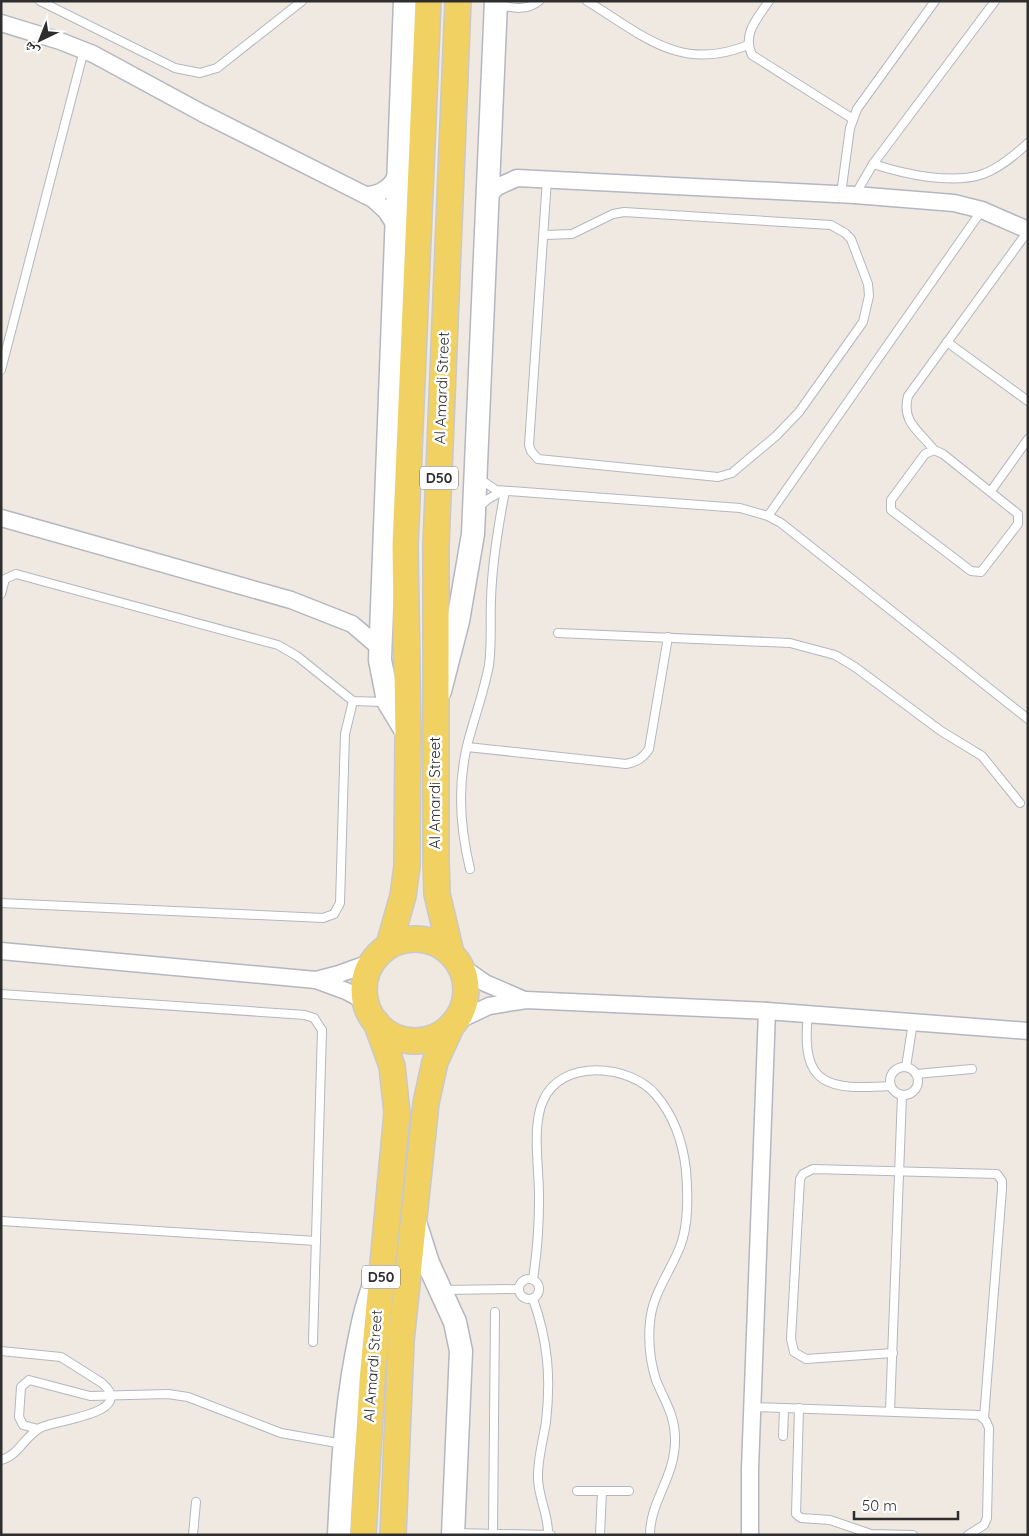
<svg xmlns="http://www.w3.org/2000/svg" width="1029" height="1536" font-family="Quicksand,'Noto Naskh Arabic',sans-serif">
<rect width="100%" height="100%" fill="#efe9e1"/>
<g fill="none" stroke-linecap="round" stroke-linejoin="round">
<g stroke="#b4b7c1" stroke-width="10">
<g id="lane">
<polyline points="40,1 175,68 200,73 217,68 302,1"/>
<path d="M587 1C643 35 680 73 748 45"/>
<path d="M769 1C757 19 742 34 752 55L853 119"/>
<path d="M499 5C513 8 527 11 539 1"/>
<path d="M873 164C904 174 952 185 983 174 1000 168 1015 155 1028 143"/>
<polyline points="841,194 850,128 857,109 935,1"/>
<polyline points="855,195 873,164 995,1"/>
<polyline points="545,235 572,234 613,214 624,212 831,225 845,233 851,239 868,284 869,296 863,322 799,412 776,436 732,473 718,477 538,459 531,451 529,445 547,179"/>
<polyline points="947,342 1028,401"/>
<polyline points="1,370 84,50"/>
<polygon points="934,450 943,454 1018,514 1018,524 981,572 971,571 891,510 891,500 925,454"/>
<path d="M934 450C920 431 901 423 908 396L1028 231"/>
<polyline points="480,479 496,490 740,508 768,516 781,523 1028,719"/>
<polyline points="991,491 1028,439"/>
<polyline points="479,507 488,499 503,491"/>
<polyline points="768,516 982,210"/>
<polyline points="1,594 5,579 16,574 278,645 297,656 353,701 385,702"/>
<polyline points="558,633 790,643 835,655 855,667 941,731 982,756 1020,803"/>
<path d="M467 747 626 764C637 762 643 758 649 749L668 637"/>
<path d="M470 869C460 828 457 788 467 746 474 718 484 692 489 665 492 643 490 622 491 600 492 563 498 527 505 491"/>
<polyline points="1,903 323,918 334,914 340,903 345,734 353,701"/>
<polyline points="1,994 305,1015 314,1018 322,1030 313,1342"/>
<path d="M808 1014C800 1087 828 1090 891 1086"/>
<polyline points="906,1067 913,1022"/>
<circle cx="904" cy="1081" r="14"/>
<polyline points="916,1074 972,1069"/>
<polyline points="1,1221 316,1241"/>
<circle cx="529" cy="1289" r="10"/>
<path d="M533 1279C537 1253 539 1227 539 1201 540 1172 531 1128 543 1101 561 1058 630 1064 656 1095 674 1116 683 1144 686 1170 688 1195 689 1224 680 1247 670 1272 652 1295 650 1322 648 1342 650 1361 656 1380 664 1400 675 1415 675 1438 676 1477 650 1500 650 1535"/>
<polyline points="443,1290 519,1289"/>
<path d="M533 1299C548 1341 551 1378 546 1422 543 1440 538 1458 538 1475 537 1496 549 1514 548 1535"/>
<path d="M1 1351 61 1357 102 1383C138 1414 53 1420 40 1428 25 1436 18 1456 1 1460"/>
<polyline points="893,1353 806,1359 794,1352 791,1339 800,1179 803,1174 813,1169 997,1174 1002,1181 1002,1189 984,1418"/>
<polyline points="753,1407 979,1415 986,1421 989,1428 987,1518 984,1525 968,1535"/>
<polyline points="799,1408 796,1514 801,1518 830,1520 871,1534 913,1535"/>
<polyline points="890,1411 902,1095"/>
<polyline points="38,1429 23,1425 19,1417 21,1387 29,1380 90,1396 168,1394 188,1397 281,1433 343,1444"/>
<polyline points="783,1436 784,1408"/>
<polyline points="577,1491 629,1491"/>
<polyline points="455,1533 551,1535"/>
<polyline points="493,1534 495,1312"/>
<polyline points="193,1535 196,1502"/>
<polyline points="600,1535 602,1491"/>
</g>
</g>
<g stroke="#b4b7c1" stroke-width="19">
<g id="street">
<polyline points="1,23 60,41 93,54 202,113 373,199 386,211 395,225"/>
<path d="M365 195C381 195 392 187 398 172"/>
<polyline points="486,198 497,187 517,178 855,195 954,203 982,210 1028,230"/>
<polyline points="1,518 291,600 352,624 380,648"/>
<polyline points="1,951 316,980 346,991 365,1001"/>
<polyline points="461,966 485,983 522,999"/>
<polyline points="316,980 339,974 372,962"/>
<polyline points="455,1022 489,1006 526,1000 767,1011 1028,1031"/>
<polyline points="750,1535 750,1469 767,1011"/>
</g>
</g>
<g stroke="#b4b7c1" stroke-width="25">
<g id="secondary">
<polyline points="405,1 380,660 388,701 408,734"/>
<polyline points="440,691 458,621 473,534 496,1"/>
<polyline points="415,1222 428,1263 455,1322 461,1351 453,1535"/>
<path d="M339 1535C342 1475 345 1416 356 1357 361 1331 366 1304 376 1280"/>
</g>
</g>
<g stroke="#c9c9c9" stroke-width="28">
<g id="primary">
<circle cx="415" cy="990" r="51"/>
<polyline points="389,945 403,896 407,866 408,734 405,546 428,1"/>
<polyline points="451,953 437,894 436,861 436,545 458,1"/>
<polyline points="363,1535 372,1381 397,1113 392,1066 376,1022"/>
<polyline points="393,1535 401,1341 426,1103 435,1062 452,1025"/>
</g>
</g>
<use href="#lane" stroke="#fff" stroke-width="8"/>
<use href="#street" stroke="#fff" stroke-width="16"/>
<use href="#secondary" stroke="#fff" stroke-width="22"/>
<use href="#primary" stroke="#f2d163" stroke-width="25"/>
</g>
<g text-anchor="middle" stroke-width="5" stroke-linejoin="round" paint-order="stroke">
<g fill="#fff" stroke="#6d6d6d" stroke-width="1">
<rect x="420" y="466.5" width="38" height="23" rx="4"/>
<rect x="362" y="1265.5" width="38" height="23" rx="4"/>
</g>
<g font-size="14" font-weight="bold" fill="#2e2e2e">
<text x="439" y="483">D50</text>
<text x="381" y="1282">D50</text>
</g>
<g font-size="15" fill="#2e2e2e" stroke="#fff">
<text transform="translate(442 388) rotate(-88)" y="5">Al Amardi Street</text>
<text transform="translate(435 793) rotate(-90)" y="5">Al Amardi Street</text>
<text transform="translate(373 1366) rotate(-86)" y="5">Al Amardi Street</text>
</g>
</g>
<rect width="1029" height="1536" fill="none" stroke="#2e2e2e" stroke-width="5"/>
<g transform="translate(40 40) rotate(223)" stroke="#ffffff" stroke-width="4" paint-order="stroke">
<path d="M0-4L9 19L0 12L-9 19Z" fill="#2e2e2e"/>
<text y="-8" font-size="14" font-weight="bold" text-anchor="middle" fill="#2e2e2e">ش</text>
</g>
<path d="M854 1511v8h104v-8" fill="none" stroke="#2e2e2e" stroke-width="2.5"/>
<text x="862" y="1511" font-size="15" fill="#2e2e2e" stroke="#ffffff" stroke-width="4" paint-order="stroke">50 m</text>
</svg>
